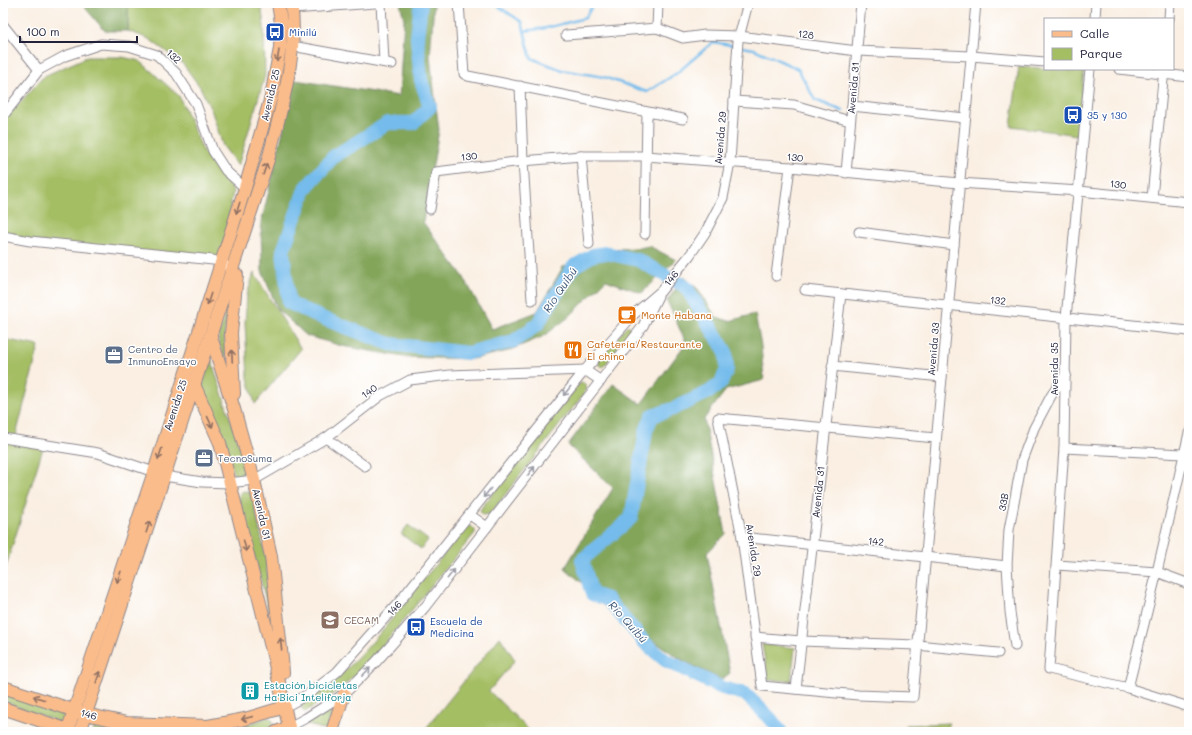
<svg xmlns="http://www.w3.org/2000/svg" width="1192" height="735" font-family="Mali,sans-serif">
<rect width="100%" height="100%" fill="#fff"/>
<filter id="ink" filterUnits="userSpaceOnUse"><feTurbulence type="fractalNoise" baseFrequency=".025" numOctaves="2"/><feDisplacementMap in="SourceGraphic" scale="8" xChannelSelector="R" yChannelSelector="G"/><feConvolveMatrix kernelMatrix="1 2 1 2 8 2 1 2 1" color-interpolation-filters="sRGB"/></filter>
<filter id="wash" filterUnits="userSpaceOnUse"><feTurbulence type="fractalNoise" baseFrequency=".012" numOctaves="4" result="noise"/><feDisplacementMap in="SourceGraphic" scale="16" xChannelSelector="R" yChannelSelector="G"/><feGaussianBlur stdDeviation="0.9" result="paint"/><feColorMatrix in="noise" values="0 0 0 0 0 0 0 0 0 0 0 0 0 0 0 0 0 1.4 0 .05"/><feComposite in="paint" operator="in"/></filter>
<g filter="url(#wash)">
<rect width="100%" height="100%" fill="#faefe2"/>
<g fill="#a4be64" stroke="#637050">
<polygon points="128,3 261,3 264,26 265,76 238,166 223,146 212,112 200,87 183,64 149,39 128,31"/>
<polygon points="87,57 122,57 140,61 179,96 204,153 233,191 221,262 3,238 3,118 17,106 44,76"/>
<polygon points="1019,66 1084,72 1077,135 1011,126"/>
<polygon points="254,273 301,349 255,404 248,378 245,323 247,295"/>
<polygon points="228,303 224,336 226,365 218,339"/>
<polygon points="628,325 630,327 630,331 605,365 602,367 599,365 598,360"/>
<polygon points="3,339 39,346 15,439 44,445 3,576"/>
<polygon points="211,359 246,467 246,472 241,476 236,477 233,473 226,441 202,387"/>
<polygon points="582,382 587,386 586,391 490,514 482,515 480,511 482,507 579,384"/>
<polygon points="244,491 249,492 253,499 266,559 272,623 239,498 240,493"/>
<polygon points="408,525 428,540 421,549 401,534"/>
<path d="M468 526H471L475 530V533L366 666 337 691 305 712 303 711 301 706C344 678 376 639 407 600 426 576 446 552 465 528Z"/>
<polygon points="500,637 515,660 489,691 531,732 423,732"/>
<polygon points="762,644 795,648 791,681 768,680"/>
<polygon points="11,693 66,716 64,722 61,723 8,703 6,698 7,695"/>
<polygon points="332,711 326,730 305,724"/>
<path d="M269 717 273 721V725C261 735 223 732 206 732L235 729Z"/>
<polygon points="96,722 123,728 151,731 174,730 181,732 97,732 93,731"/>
<polygon points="949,723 948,732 899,732 906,725"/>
</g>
<g fill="#83a55a" stroke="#52644a">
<polygon points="81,3 128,3 128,31 105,31"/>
<polygon points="400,3 434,3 430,57 439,130 423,222 463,276 492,329 537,312 563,267 594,249 639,248 649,246 676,260 642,293 606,280 569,317 544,336 508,351 472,359 404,357 342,346 307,336 278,310 262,271 261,224 295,80 399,96 404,19"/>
<polygon points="684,277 698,289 716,317 729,321 755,314 761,346 764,380 726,390 704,419 726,534 707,553 730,673 721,680 682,660 652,640 629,630 607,607 590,598 582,583 565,568 613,488 568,445 613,384 641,404 686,343 667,301"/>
</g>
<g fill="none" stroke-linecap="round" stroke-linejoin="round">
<g stroke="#74bcec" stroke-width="2.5">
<polyline points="493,3 522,22 531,58 562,70 604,77 647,92 677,73 713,42 754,49 798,69 815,100 843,111"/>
<polyline points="524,31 546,28 585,18 594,3"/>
</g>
<polyline stroke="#74bcec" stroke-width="14" points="421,3 417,38 421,80 430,107 413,123 388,123 333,157 305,189 283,251 289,303 322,318 390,344 468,353 514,341 537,325 573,267 593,255 606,253 638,260 686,287 726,352 727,369 721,383 709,392 673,409 652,416 646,431 631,518 582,560 592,594 607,599 645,643 665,660 722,688 745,694 770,718 781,732"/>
</g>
</g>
<g filter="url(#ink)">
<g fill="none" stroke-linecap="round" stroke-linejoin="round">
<g stroke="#8e888e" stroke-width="11">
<g id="minor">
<polyline points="381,3 384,62"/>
<polyline points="459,3 464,74 468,76 683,119"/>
<polyline points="292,9 375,3"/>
<polyline points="1095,19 1096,3"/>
<polyline points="1169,19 1170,3"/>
<polyline points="3,25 39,70"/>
<polyline points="657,28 658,3"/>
<polyline points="566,35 657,28 683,38 705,35 739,36 857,51 971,56 1045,62"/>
<polyline points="292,46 392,64"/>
<polyline points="1090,69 1066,318 1064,448 1049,669 1128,688 1189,707"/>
<polyline points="1119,69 1189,77"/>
<polyline points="520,86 523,161 532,300"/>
<polyline points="734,101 794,105 850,121"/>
<polyline points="852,106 965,118"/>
<polyline points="3,116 39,70 65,56 101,44 129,46 157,55 176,73 196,104 213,151 226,171 245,188"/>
<polyline points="581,156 589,244"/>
<polyline points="846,173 861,3"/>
<polyline points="1152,198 1164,69"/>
<polyline points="430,209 436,172 523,161 581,156 646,156 790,167 959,183 1079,191 1189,202"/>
<polyline points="859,232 954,245"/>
<polyline points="645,234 647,113"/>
<polyline points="3,236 30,241 213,260 221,262 225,265"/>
<polyline points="776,276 790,167"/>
<polyline points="805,290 1189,331"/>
<polyline points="832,366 942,377"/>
<polyline points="3,438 98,453 154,472"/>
<polyline points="326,438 365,466"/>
<path d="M936 438 718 418 742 537 762 686 858 695 913 697C934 466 955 234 976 3"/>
<polyline points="1064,448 1183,454 1188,456"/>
<polyline points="164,476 202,482 229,483 254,480 326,438 380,396 410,380 450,375 585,370 601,381"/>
<polyline points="470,515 487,527"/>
<polyline points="742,537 1007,566"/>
<polyline points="1057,565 1157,572 1189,584"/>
<polyline points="755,637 801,641 917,645 998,653"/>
<polyline points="1015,646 1010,612 1007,566 1009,530 1022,460 1034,428 1051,396 1066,374"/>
<polyline points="1128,688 1157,572 1189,433"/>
<polyline points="796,689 841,294"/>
<polyline points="285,707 310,693 337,672 400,601 585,370 633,315 661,291 690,255 705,233 723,198 730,162 738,41 748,3"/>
<polyline points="289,727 306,718 344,694 376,662 425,607 643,326 658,296"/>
</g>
</g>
<g stroke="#8e888e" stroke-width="14">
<g id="major">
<polyline points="211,337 234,409 254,480 271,556 282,659 283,673"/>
<polyline points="193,382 220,443 273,655 290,732"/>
<polyline points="234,394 231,333 237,275"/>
<polyline points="3,687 85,714 127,723 208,726 245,719 285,707"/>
<polyline points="3,708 74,732"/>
<polyline points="67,732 154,472 245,188 271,97 280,48 281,23 278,3"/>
<path d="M80 732 268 160C280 113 299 52 291 3"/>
<polyline points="276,732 289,727"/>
<polyline points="332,732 344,694"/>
</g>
</g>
<use href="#minor" stroke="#fff" stroke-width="9"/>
<use href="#major" stroke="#fabc8b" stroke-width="12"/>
</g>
<defs><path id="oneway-shaft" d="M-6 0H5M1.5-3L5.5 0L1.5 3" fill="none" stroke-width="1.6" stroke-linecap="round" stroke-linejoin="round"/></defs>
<g stroke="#8e6f63">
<use href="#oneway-shaft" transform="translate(278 56) rotate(100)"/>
<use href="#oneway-shaft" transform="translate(265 169) rotate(-72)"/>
<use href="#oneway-shaft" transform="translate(238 208) rotate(108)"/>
<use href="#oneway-shaft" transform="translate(209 299) rotate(108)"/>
<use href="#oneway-shaft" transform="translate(232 356) rotate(-93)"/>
<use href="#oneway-shaft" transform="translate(210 422) rotate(65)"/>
<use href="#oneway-shaft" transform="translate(160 454) rotate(108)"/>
<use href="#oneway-shaft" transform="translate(148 527) rotate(-72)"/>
<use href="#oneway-shaft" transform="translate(245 546) rotate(76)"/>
<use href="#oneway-shaft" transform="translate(119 577) rotate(109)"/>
<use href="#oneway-shaft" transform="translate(281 644) rotate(-96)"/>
<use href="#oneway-shaft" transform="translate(98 677) rotate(-72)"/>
<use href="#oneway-shaft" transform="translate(39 698) rotate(-162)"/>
<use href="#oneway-shaft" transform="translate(247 718) rotate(165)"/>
</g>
<g stroke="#9c9ca7">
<use href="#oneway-shaft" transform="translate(567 391) rotate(129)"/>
<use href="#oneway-shaft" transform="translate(531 471) rotate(-52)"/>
<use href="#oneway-shaft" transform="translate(487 493) rotate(128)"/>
<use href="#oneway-shaft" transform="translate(451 574) rotate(-52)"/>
<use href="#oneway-shaft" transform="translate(366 672) rotate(-45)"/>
</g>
</g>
<defs>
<g id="bus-square" transform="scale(1)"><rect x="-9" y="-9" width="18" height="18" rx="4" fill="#1a4fb4" stroke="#fff"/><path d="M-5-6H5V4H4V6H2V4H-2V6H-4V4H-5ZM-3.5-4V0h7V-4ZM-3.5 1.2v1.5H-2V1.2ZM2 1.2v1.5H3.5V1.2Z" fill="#fff"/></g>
<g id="cafe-square" transform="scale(1)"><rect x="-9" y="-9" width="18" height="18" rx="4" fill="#e8710a" stroke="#fff"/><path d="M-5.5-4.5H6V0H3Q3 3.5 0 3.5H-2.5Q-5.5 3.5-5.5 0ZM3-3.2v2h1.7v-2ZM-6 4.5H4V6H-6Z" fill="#fff"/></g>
<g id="restaurant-square" transform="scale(1)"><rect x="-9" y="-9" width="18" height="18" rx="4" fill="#e8710a" stroke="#fff"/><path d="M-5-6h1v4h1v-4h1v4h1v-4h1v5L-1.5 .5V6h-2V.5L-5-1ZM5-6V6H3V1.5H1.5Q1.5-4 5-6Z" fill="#fff"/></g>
<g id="office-square" transform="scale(1)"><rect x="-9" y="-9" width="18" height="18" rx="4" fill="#5c6f8a" stroke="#fff"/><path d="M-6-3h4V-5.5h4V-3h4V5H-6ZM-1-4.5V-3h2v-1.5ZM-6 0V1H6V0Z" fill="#fff"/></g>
<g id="university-square" transform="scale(1)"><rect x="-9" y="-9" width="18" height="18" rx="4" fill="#8d6e63" stroke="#fff"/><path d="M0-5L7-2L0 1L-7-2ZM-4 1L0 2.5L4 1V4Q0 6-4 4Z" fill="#fff"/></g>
<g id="building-square" transform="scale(1)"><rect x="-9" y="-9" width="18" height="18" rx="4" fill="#0f9aa8" stroke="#fff"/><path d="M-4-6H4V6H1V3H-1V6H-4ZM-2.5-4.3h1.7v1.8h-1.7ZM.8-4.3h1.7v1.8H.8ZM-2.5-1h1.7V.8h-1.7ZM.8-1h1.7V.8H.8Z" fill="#fff"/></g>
</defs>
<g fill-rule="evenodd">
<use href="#bus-square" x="275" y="32"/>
<use href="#bus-square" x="1073" y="115"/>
<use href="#cafe-square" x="627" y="315"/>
<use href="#restaurant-square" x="573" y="350"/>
<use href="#office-square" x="114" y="355"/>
<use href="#office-square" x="204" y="458"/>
<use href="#university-square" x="330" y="620"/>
<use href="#bus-square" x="416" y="627"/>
<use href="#building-square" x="250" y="691"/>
</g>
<g text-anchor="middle" stroke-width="3" stroke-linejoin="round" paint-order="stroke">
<g font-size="10" fill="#164399" stroke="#fff" text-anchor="start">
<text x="289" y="36">Minilú</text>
<text x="1087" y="119">35 y 130</text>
<text x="430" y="625">Escuela de<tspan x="430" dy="12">Medicina</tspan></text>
</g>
<g font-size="10" fill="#22223b" stroke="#fff">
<text transform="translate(806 34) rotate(7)" y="4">128</text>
<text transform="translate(174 56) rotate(42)" y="4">132</text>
<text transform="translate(853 88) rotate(-85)" y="4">Avenida 31</text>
<text transform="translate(270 95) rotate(-77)" y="4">Avenida 25</text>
<text transform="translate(720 138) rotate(-85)" y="4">Avenida 29</text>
<text transform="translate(469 156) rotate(-7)" y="4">130</text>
<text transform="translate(795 157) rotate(5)" y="4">130</text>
<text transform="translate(1118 184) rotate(6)" y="4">130</text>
<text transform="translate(671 278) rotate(-52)" y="4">146</text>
<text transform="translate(998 300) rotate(6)" y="4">132</text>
<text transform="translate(933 349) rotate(-85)" y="4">Avenida 33</text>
<text transform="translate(1054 369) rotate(-90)" y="4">Avenida 35</text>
<text transform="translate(369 391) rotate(-35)" y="4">140</text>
<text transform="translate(175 405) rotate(-72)" y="4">Avenida 25</text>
<text transform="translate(818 492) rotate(-84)" y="4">Avenida 31</text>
<text transform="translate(1003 502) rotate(-80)" y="4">33B</text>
<text transform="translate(262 514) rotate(77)" y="4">Avenida 31</text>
<text transform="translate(876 541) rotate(6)" y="4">142</text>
<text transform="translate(754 550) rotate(81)" y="4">Avenida 29</text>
<text transform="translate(394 608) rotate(-49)" y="4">146</text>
<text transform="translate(89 714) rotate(15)" y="4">146</text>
</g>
<g font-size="10" fill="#c56008" stroke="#fff" text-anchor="start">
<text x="641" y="319">Monte Habana</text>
<text x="587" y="348">Cafetería/Restaurante<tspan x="587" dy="12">El chino</tspan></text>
</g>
<g font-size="10" fill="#4e5e75" stroke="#fff" text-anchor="start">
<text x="128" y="353">Centro de<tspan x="128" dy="12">InmunoEnsayo</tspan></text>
<text x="218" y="462">TecnoSuma</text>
</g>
<g font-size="10" fill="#785e54" stroke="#fff" text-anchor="start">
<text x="344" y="624">CECAM</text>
</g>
<g font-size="10" fill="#0d838f" stroke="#fff" text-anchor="start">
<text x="264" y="689">Estación bicicletas<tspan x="264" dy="12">Ha'Bici Inteliforja</tspan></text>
</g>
<g font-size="11" font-style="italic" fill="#3f5879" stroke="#fff">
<text transform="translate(560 290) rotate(-56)" y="4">Río Quibú</text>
<text transform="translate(628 622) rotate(48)" y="4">Río Quibú</text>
</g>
</g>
<rect width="1192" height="735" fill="none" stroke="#fff" stroke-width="16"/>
<rect x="1044" y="18" width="130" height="52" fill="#ffffff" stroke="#a7a7b1"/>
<rect x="1052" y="31" width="20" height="6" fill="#fabc8b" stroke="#a7a7b1"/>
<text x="1080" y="38" font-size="12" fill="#22223b">Calle</text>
<rect x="1052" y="48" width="20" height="12" fill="#a4be64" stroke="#a7a7b1"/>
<text x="1080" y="58" font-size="12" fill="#22223b">Parque</text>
<path d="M20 36v6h117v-6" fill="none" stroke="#22223b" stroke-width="2"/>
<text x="26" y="36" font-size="12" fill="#22223b" stroke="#ffffff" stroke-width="3" paint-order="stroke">100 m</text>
</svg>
